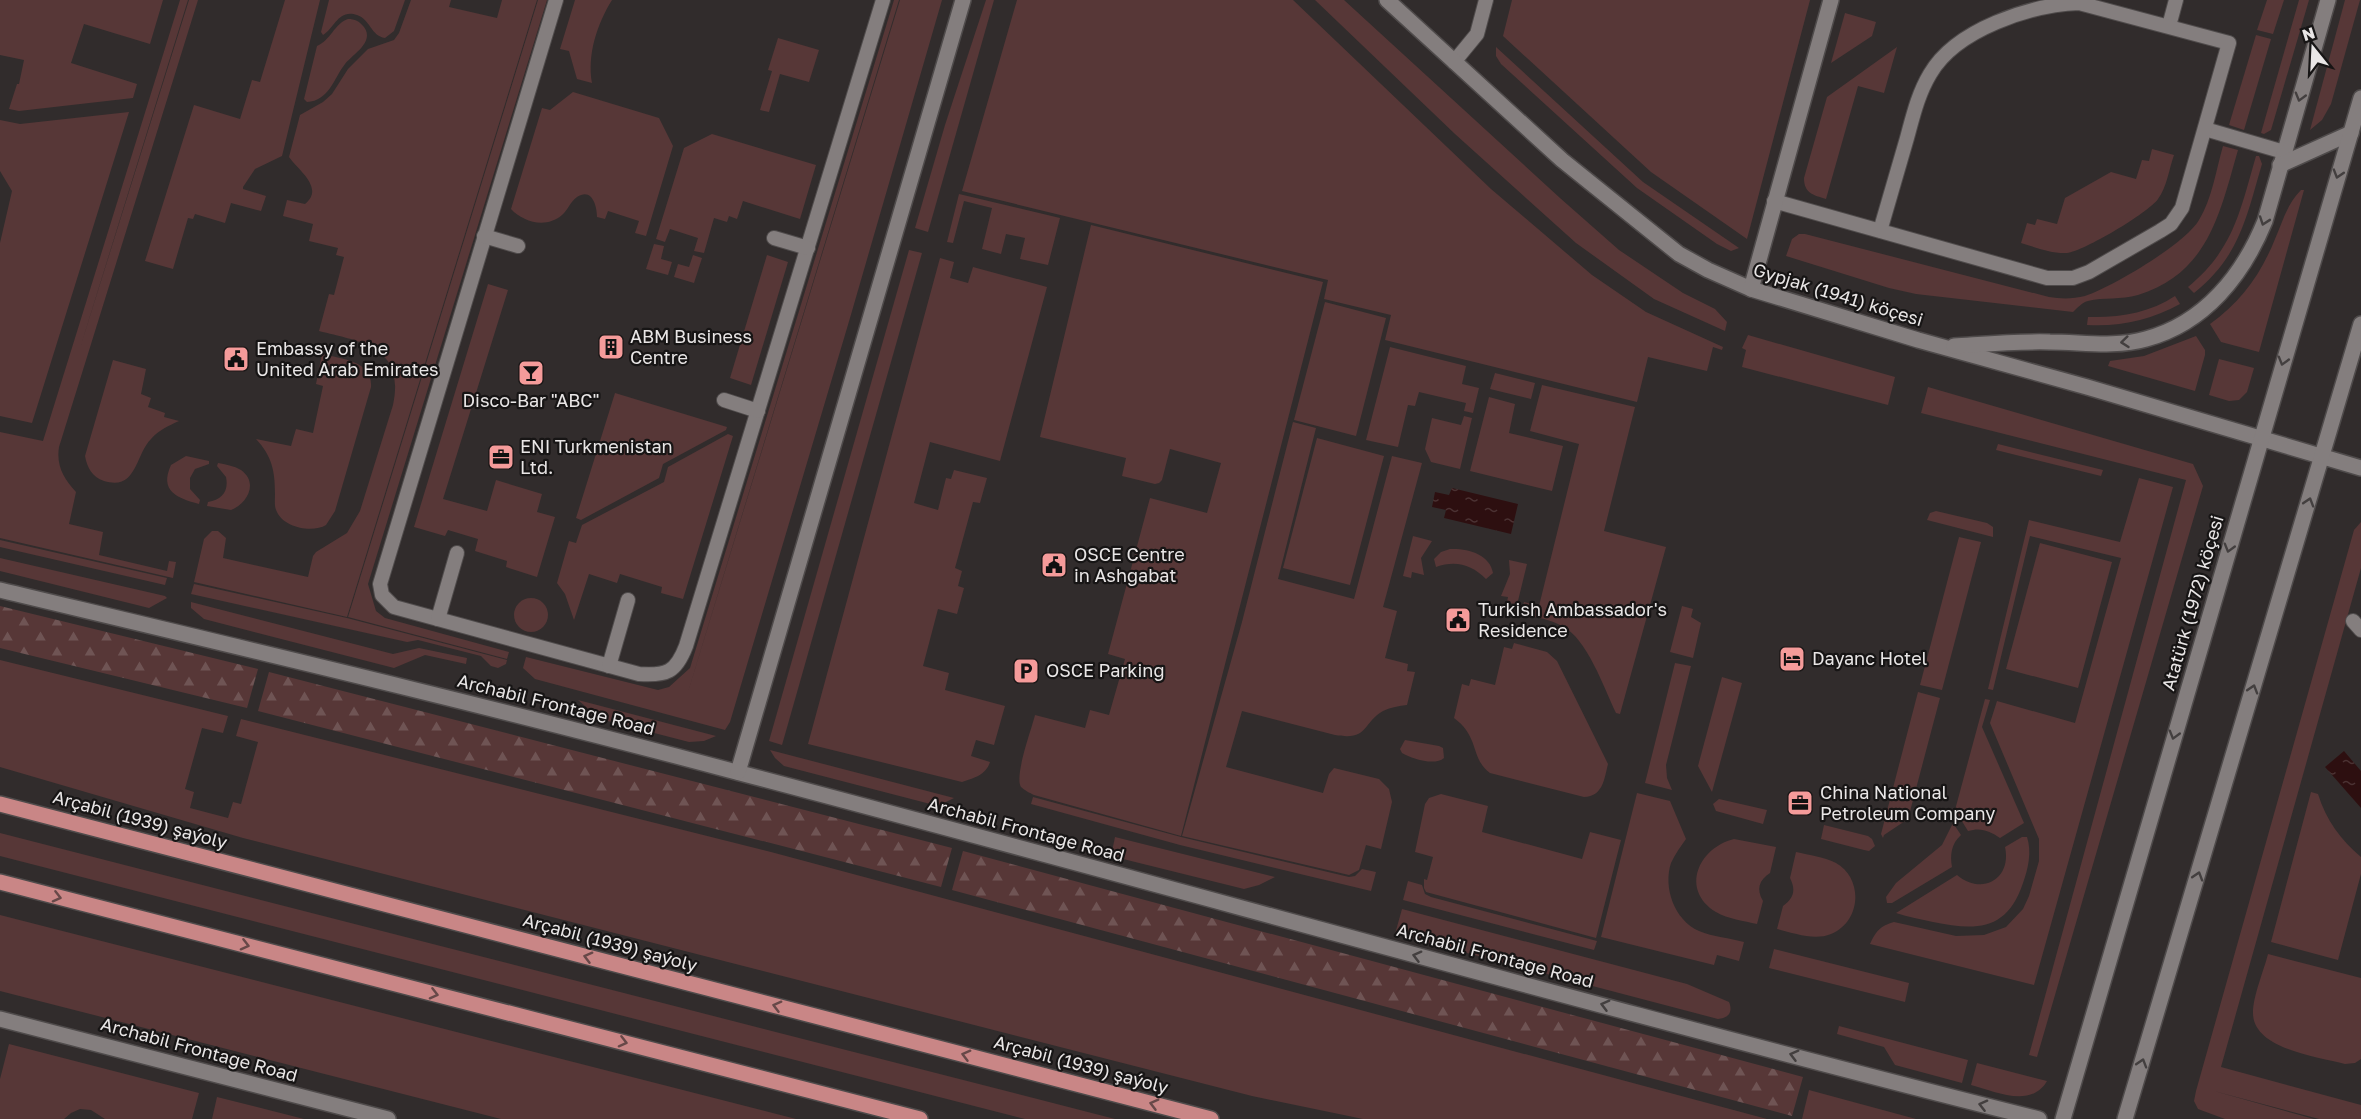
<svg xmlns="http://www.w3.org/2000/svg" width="2361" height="1119" font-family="'Golos Text',sans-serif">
<defs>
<pattern id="forest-firs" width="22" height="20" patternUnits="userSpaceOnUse" patternTransform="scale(1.5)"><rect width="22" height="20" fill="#573737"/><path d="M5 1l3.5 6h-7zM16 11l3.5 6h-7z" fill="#6f5454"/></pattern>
<pattern id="water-ripples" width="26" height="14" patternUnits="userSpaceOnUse" patternTransform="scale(1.5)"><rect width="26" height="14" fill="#2d0f10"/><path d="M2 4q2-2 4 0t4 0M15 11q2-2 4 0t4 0" fill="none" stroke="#4b3233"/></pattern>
</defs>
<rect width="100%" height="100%" fill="#312c2c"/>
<g fill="#573737">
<polygon points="0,0 163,0 150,44 84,24 71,63 137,84 133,98 19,111 9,109 17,84 19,84 24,60 0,55"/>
<path d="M180 0H188L81 345 189 0H198L59 447C56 466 64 479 76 492L69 524 103 532 99 555 167 571 169 561 176 562 173 578 0 538V432L43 441Z"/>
<polygon points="285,0 320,0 282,156 255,169 243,187 243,189 266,196 261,211 231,203 225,223 195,214 193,219 188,218 173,269 145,261 194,105 240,119 252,80 260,82"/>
<path d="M329 0H405L394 31 385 38C371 36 370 19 357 15 338 9 335 28 323 35L321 32Z"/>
<path d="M411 0H451L449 7 497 18 502 0H537L347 617 194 582 204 539 212 531H218L226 538 223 558 308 577 313 556 316 552 347 533 360 511 393 405C405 348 364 342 319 331L329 294 334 295 344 257 336 255 338 248 309 241 313 224 283 216 287 200 305 204C325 188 298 170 289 157L300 115 323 102 332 94 348 69 368 49 394 40 399 33Z"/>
<polygon points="538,0 547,0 368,584 376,611 385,618 509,652 507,659 348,617"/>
<path d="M575 0H612C597 24 587 55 592 83L577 79 569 51 560 49Z"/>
<polygon points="894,0 899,0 684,705 900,0 942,0 850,318 730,722 725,730 535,679 523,668 526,657 658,690 669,687 690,668"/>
<polygon points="986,0 994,0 928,232 915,228 945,125"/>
<polygon points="1017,0 1293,0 1491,189 1592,275 1646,312 1723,347 1722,350 1713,347 1707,371 1648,357 1637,402 1385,340 1391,315 1324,299 1328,280 962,191"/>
<polygon points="1315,0 1344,0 1560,198 1619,250 1683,293 1715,309 1727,322 1725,331 1654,299 1576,243 1455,134"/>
<polygon points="1512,0 1810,0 1747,239 1651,172 1503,36"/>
<polygon points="2267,0 2284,0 2273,34 2257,30"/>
<polygon points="2299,0 2309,0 2271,130 2264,134 2261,133"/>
<polygon points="2345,0 2360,0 2331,104 2322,120 2310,130"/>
<polygon points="1845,13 1876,22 1872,36 1831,63"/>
<path d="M348 19C355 19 359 21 364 27 375 42 353 54 345 64 334 78 329 101 307 102L304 99 317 46C331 40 334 24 348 19Z"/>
<polygon points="2256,35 2271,39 2244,130 2229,125"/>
<polygon points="778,38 819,50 809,82 780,74 769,112 760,110 772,71 768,70"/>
<polygon points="1496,47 1643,182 1739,248 1731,251 1717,244 1637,188 1501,64 1496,56"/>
<path d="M1897 47 1884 93 1858 86 1826 199C1813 195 1804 193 1804 178L1827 97Z"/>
<path d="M573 92 659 118 673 146 646 236 635 233 639 221 608 211 605 219 597 217C597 206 592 187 577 197 570 202 568 210 562 215 546 229 523 222 511 209L542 108 550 110Z"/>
<polygon points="129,112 32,423 0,416 0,243 12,191 0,171 0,120 20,124"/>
<polygon points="712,134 816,165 800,219 743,201 737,219 729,216 727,222 714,218 704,253 694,251 698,238 670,229 665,242 656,239 684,148"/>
<path d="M2223 146 2238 150C2220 212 2209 273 2138 295 2121 300 2103 297 2088 301 2083 302 2077 308 2073 312L1916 294 1889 288 1786 256 1792 239 1799 234H1805L2049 297C2061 299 2073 299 2085 296 2112 287 2185 244 2199 220 2212 199 2216 170 2223 146Z"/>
<path d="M2152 149 2174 155C2169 169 2167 187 2158 199 2148 213 2084 251 2067 253 2052 254 2035 247 2021 243L2027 223 2035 225 2037 219 2057 224 2065 198 2111 172 2136 179 2142 160 2149 161Z"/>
<path d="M2256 156H2259L2262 164C2246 218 2240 256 2194 293L2188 287C2234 249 2240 211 2256 156Z"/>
<path d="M2301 190H2304L2259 352 2221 342 2210 324C2241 302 2261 274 2275 239 2283 221 2287 204 2301 190Z"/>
<polygon points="959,194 1060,218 1048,265 1020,259 1025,238 1006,234 1001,254 982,249 992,208 964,201 953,243 947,242"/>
<path d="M1091 225 1323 282 1181 836 1034 795C1030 793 1024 790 1021 787 1014 776 1032 728 1035 715L1085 728 1090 710 1109 715 1125 659 1108 654 1150 498 1207 513 1221 463 1170 449 1162 480 1159 483 1155 484 1122 476 1126 458 1040 437Z"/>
<polygon points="654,244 664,246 661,259 672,262 668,275 646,269"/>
<polygon points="909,250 922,253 782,745 769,741"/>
<polygon points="693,255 702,258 694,283 674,277 678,264 689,267"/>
<polygon points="767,255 788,262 751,385 730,378"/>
<path d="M940 258 954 262 950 278 968 283 973 267 1047 287 1000 461 930 442 914 503 938 510 946 478 951 479 954 470 987 478 980 503 973 502 955 568 962 571 958 586 964 588 957 614 938 609 923 666 949 673 945 690 1005 706 994 745 976 740 971 756 990 762C986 775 974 778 962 782L808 744Z"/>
<polygon points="488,284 508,290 443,499 487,511 496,480 542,494 537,512 555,517 537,577 506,567 507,561 475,551 478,539 448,530 445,536 414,527"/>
<path d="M2175 296 2180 304C2151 320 2120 327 2087 325L2088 317C2119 318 2149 313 2175 296Z"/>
<polygon points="1325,302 1386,318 1356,436 1294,420"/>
<polygon points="1748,335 1895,377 1888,405 1742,367 1746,350 1742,348"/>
<polygon points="2196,336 2205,350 2205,355 2195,391 2108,366 2110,361 2144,356"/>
<polygon points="1390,347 1466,366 1462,384 1479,388 1473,413 1464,411 1466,403 1419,392 1415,406 1408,405 1398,447 1366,440"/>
<path d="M322 354C342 359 373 361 371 387L335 511 326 525C313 533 284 528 277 512 274 507 275 500 275 494 275 471 272 456 256 439L291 446 296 429 313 433 323 386 316 384Z"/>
<polygon points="2219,359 2254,368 2247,392 2239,400 2229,401 2209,395"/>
<path d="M113 360 146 369 141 394 151 398 148 407 165 413 164 417 179 421C168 426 159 430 151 439 135 455 137 491 104 481 92 477 87 467 85 456Z"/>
<polygon points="1495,373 1535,383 1531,399 1490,389"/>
<path d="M1542 385 1635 407 1604 531 1666 547 1620 714 1616 713C1604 688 1587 638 1562 626 1549 619 1535 617 1521 613L1524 602 1539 606 1579 444 1530 431Z"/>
<polygon points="1928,387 2193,464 2203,486 2037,1057 2029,1055 2186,480 1921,413"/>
<polygon points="615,393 727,427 726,430 663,464 659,478 581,520 576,518"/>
<polygon points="1489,397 1515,404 1509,433 1563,446 1552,491 1470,471"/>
<polygon points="1464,416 1472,418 1460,469 1431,462 1425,449 1432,418 1461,425"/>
<path d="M1293 422 1316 428 1278 579 1354 599 1392 456 1422 463 1383 607 1397 611 1385 658 1408 664 1407 671 1415 672 1407 705C1399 706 1391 707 1383 711 1362 723 1369 741 1335 735L1242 711 1226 767 1323 793 1329 774 1334 768 1379 779 1389 789 1392 802 1381 849 1366 845 1359 870 1349 875 1182 836 1242 622Z"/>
<polygon points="728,434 733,436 683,599 661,593 662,587 620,574 617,583 589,574 574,620 565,594 557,583 569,541 576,543 582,525 664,482 668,467"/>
<polygon points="1317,438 1384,456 1350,585 1283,568"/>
<polygon points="1998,444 2103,470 2101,476 1996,450"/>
<path d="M186 456 209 461V464L195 469 190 478V489L200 500 199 504C177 498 159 491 171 465Z"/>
<path d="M218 463C225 464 234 466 241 470 259 483 247 504 231 510L207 506 208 502C222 500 229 491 226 477L217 466Z"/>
<path d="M2139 478 2173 487 2034 985 1870 944C1876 931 1880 926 1894 922L1956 936 1984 935 2006 927 2023 909 2029 896 2039 861V839L1990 723 1997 701 2075 723 2121 558 2030 536 1993 690 1988 689 2029 520 2120 542Z"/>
<polygon points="1936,511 1987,523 1993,527 1993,537 1927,520 1930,513"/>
<polygon points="2361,522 2361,568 2221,1067 2361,1105 2361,1119 2319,1119 2214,1091 2314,1119 2225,1119 2198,1109 2194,1101 2196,1091 2354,530"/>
<polygon points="1413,536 1432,541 1421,558 1424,575 1412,572 1411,578 1403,576"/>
<polygon points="1959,537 1981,542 1942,690 1920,685"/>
<polygon points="0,540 167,578 165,585 0,547"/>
<polygon points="2040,543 2112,562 2078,688 2006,669"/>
<path d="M1450 549C1467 548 1490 554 1493 573L1486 579C1472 565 1456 560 1436 567L1434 559 1441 552Z"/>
<polygon points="0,558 165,596 167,598 149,608 0,571"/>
<polygon points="1509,560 1527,564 1517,605 1507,602 1508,597 1501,596 1510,574"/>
<polygon points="194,584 347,618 507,660 506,664 498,668 491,666 481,656 418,640 407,642 191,594"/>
<circle cx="531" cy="615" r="17"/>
<polygon points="191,602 393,654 419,648 467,658 466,664 425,655 394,668 204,619 191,608"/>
<polygon points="1682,606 1693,609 1691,617 1701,623 1693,658 1670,652"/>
<path d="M1514 643 1547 652 1557 661 1608 764C1604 780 1603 796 1584 797L1490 773C1470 758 1480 737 1454 718L1462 684 1469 686 1471 679 1495 685 1504 647 1512 649Z"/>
<polygon points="0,660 228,716 223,733 202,728 185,789 194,792 190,808 228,818 233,802 241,804 258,742 236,736 241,719 771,852 1767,1119 1363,1119 1252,1096 243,838 0,767"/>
<polygon points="1675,663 1691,666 1666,765 1667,778 1672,790 1645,783"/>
<polygon points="1722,677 1742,683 1712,792 1698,766"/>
<polygon points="1918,692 1940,698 1908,819 1884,835 1883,838 1881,834"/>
<path d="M1985 699 1990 700 1982 727 2024 823 2000 838C1990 831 1981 827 1968 831L1955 810Z"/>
<polygon points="578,700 716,736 704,741 689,742 600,719"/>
<path d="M1405 740 1439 746 1443 748 1444 758C1435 766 1412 759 1402 753L1400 749Z"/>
<polygon points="770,750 954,798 938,806 784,766 775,758"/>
<path d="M2311 792 2318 794C2326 820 2341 840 2361 857V874L2338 960 2271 942Z"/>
<path d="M1637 793 1670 801 1686 839C1681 846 1675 854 1671 863 1663 887 1674 920 1699 931 1713 937 1730 938 1744 942L1739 961 1717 955 1714 965 1601 937Z"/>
<polygon points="1441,794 1488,806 1482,832 1582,859 1590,832 1621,840 1596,938 1426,892 1424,888 1424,879 1427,880 1433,857 1415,852 1425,804 1429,798"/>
<polygon points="1033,797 1181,837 1349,877 1355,876 1362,869 1376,872 1371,891 1180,845 1031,804"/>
<polygon points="1719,799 1767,810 1763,824 1716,811 1713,804"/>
<path d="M1953 823 1961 835C1951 844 1950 855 1952 867L1892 903H1887L1886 897 1896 883 1942 845Z"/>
<polygon points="1824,825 1868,836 1872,839 1875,846 1869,851 1864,850 1821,839"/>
<polygon points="0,833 1115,1119 1025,1119 0,856"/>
<polygon points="1115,837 1275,877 1259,885 1244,889 1111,856"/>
<path d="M2022 837H2027C2032 852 2028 869 2023 883 2007 931 1976 931 1933 922 1921 919 1908 917 1896 913L1957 875C1982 896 2012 879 2005 847Z"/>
<path d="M1734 839 1776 847 1770 873C1759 880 1756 889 1763 901L1757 924C1744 921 1728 919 1716 912 1680 890 1698 848 1734 839Z"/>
<path d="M1796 852C1809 855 1825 857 1836 863 1864 879 1861 922 1831 934 1814 941 1794 933 1777 929L1783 906C1794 898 1796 890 1790 878Z"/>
<polygon points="1408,881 1422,885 1425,894 1431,897 1597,941 1594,950 1403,900"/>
<path d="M1402 909 1687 984 1729 1002C1733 1012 1729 1018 1718 1019L1395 934Z"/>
<polygon points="0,915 796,1119 501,1119 0,991"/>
<polygon points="1774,949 1909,983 1905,1002 1769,968"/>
<path d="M2268 954 2361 978V1059L2355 1063 2345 1064C2318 1057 2253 1049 2253 1013 2253 996 2264 970 2268 954Z"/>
<polygon points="1839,1026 1968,1060 1962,1083 1895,1065 1884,1047 1837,1034"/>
<polygon points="9,1044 199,1093 192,1119 105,1119 91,1110 80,1109 71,1113 64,1119 0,1119 0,1079"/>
<path d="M1977 1063 2047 1081C2031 1109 1994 1091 1971 1085Z"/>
<polygon points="1809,1090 1916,1119 1802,1119"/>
<polygon points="217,1097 304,1119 212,1119"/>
</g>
<g fill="url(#forest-firs)">
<polygon points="0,606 258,669 247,708 0,648"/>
<polygon points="269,672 952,848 941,887 258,711"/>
<polygon points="963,851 1803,1077 1792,1116 952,890"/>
</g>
<g fill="url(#water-ripples)">
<polygon points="1452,488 1518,504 1511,534 1444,518 1446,510 1432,507 1435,492 1449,495"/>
<polygon points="2344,751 2361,771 2361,808 2325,767"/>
</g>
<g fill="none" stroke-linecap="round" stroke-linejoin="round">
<g stroke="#4f4b4b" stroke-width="16">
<g id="lane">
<path d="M556 0 380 584 382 595 394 607 639 674C667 676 676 672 686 646L883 0"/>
<polyline points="2169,26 2176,0"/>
<polyline points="1454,62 1477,34 1486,0"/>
<polyline points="2205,129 2284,152"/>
<path d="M1774 201 2047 278H2073L2089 272 2160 231 2171 224 2182 208 2229 43 2079 3C2031 5 1956 29 1930 74 1918 94 1913 116 1907 138 1898 169 1889 200 1880 231"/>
<polyline points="484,236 518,246"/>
<polyline points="774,238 808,248"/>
<polyline points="724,400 758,411"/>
<polyline points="438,619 457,553"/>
<polyline points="2353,621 2361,630"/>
<polyline points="609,666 628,600"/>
</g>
</g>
<g stroke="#4f4b4b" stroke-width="18">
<g id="street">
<polyline points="1387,0 1562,160 1679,254 1708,270 1751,289 1918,340 2087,387 2361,468"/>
<polyline points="1751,289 1831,0"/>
<path d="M1954 346C1986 344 2018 341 2050 342 2082 342 2115 348 2146 339 2205 323 2243 275 2265 221L2328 0"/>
<path d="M0 590C247 649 494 707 740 773 1173 887 1604 1010 2039 1119"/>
<polyline points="738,772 963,0"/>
<polyline points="0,1019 388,1119"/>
</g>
</g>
<g stroke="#4f4b4b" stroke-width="18">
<g id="secondary">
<polyline points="2280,165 2351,133"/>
<polyline points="2063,1119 2361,98"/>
<polyline points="2125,1119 2361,324"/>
</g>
</g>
<g stroke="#4f4b4b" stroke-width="18">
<g id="primary">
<polyline points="0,804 1211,1119"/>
<polyline points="0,882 920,1119"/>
</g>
</g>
<use href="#lane" stroke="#847e7e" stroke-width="14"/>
<use href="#street" stroke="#847e7e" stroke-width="15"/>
<use href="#secondary" stroke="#847e7e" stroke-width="15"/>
<use href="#primary" stroke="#c98686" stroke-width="15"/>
</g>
<defs><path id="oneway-chevron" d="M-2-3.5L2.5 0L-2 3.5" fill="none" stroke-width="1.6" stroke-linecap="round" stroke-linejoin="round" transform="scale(1.5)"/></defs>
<g stroke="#433f3f">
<use href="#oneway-chevron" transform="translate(2300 97) rotate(106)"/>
<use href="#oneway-chevron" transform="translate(2338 174) rotate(107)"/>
<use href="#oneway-chevron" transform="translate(2264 221) rotate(109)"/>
<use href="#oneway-chevron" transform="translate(2125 342) rotate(174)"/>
<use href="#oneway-chevron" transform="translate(2283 361) rotate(106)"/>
<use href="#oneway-chevron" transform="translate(2309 502) rotate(-73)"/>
<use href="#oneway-chevron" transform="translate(2229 548) rotate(106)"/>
<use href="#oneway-chevron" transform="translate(2253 689) rotate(-73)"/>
<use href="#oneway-chevron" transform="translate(2174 735) rotate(106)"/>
<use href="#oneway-chevron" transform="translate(2198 876) rotate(-73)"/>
<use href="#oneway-chevron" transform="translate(1417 956) rotate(-165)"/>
<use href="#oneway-chevron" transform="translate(1605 1005) rotate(-165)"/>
<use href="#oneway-chevron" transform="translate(1794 1055) rotate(-165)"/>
<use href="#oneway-chevron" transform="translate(2142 1063) rotate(-73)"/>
<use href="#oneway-chevron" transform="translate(1983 1105) rotate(-166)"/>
</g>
<g stroke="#674848">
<use href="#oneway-chevron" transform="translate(57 897) rotate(14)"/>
<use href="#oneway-chevron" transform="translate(245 945) rotate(14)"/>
<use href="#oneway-chevron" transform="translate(588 957) rotate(-165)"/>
<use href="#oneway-chevron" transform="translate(434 994) rotate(14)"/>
<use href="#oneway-chevron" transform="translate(777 1006) rotate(-165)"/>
<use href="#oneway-chevron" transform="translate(623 1042) rotate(14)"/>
<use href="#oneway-chevron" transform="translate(966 1055) rotate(-165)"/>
<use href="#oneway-chevron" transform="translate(1154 1104) rotate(-165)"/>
</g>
<defs>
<g id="building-square" transform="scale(1.35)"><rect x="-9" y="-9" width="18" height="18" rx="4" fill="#f59b9a" stroke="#171515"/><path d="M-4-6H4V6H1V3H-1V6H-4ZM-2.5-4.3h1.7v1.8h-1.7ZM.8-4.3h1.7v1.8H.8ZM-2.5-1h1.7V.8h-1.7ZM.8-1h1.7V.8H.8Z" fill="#111"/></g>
<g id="civic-square" transform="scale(1.35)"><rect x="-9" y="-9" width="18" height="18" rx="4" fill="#f59b9a" stroke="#171515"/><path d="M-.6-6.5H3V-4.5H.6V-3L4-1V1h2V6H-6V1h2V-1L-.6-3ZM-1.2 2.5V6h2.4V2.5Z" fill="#111"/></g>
<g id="bar-square" transform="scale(1.35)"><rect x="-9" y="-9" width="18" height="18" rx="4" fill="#f59b9a" stroke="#171515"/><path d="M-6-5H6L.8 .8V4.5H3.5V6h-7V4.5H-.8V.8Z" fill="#111"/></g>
<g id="office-square" transform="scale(1.35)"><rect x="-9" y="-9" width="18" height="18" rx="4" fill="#f59b9a" stroke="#171515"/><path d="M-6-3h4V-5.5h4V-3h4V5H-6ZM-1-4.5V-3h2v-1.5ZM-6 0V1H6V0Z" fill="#111"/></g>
<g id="hotel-square" transform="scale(1.35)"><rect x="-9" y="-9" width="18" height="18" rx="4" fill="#f59b9a" stroke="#171515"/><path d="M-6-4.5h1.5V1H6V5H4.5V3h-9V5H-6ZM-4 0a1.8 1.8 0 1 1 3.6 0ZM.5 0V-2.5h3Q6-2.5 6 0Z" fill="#111"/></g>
<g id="parking-square" transform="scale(1.35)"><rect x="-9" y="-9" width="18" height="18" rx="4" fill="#f59b9a" stroke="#171515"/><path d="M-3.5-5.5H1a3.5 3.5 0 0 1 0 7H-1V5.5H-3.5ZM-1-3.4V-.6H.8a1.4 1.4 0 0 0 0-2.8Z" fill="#111"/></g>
</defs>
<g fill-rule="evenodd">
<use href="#building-square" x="611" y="347"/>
<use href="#civic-square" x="236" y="359"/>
<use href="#bar-square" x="531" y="373"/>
<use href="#office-square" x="501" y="457"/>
<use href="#civic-square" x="1054" y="565"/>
<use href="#civic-square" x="1458" y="620"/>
<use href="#hotel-square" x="1792" y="659"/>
<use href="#parking-square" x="1026" y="671"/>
<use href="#office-square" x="1800" y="803"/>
</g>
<g text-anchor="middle" stroke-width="4.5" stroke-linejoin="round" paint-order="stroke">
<g font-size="18" fill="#e9e6e6" stroke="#171515">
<text transform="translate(1838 295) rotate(17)" y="6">Gypjak (1941) köçesi</text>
<text transform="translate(2193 603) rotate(-74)" y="6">Atatürk (1972) köçesi</text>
<text transform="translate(556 705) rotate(14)" y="6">Archabil Frontage Road</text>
<text transform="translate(140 820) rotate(15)" y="6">Arçabil (1939) şaýoly</text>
<text transform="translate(1026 830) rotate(15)" y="6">Archabil Frontage Road</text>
<text transform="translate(610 943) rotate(15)" y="6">Arçabil (1939) şaýoly</text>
<text transform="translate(1495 956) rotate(15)" y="6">Archabil Frontage Road</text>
<text transform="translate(199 1050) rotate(15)" y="6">Archabil Frontage Road</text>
<text transform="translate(1081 1065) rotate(15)" y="6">Arçabil (1939) şaýoly</text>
</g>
<g font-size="18" fill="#e9e6e6" stroke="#171515" text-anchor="start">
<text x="630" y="343">ABM Business<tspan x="630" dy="21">Centre</tspan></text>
<text x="256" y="355">Embassy of the<tspan x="256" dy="21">United Arab Emirates</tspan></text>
<text x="531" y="407" text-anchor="middle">Disco-Bar "ABC"</text>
<text x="520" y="453">ENI Turkmenistan<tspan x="520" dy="21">Ltd.</tspan></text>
<text x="1074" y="561">OSCE Centre<tspan x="1074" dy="21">in Ashgabat</tspan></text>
<text x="1478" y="616">Turkish Ambassador's<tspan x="1478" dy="21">Residence</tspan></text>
<text x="1812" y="665">Dayanc Hotel</text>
<text x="1046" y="677">OSCE Parking</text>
<text x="1820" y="799">China National<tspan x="1820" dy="21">Petroleum Company</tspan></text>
</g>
</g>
<g transform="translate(2313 48) rotate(342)" stroke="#171515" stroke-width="4.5" paint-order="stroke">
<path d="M0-4.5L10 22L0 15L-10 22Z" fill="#e9e6e6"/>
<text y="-9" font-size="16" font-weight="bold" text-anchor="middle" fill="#e9e6e6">N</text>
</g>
</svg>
